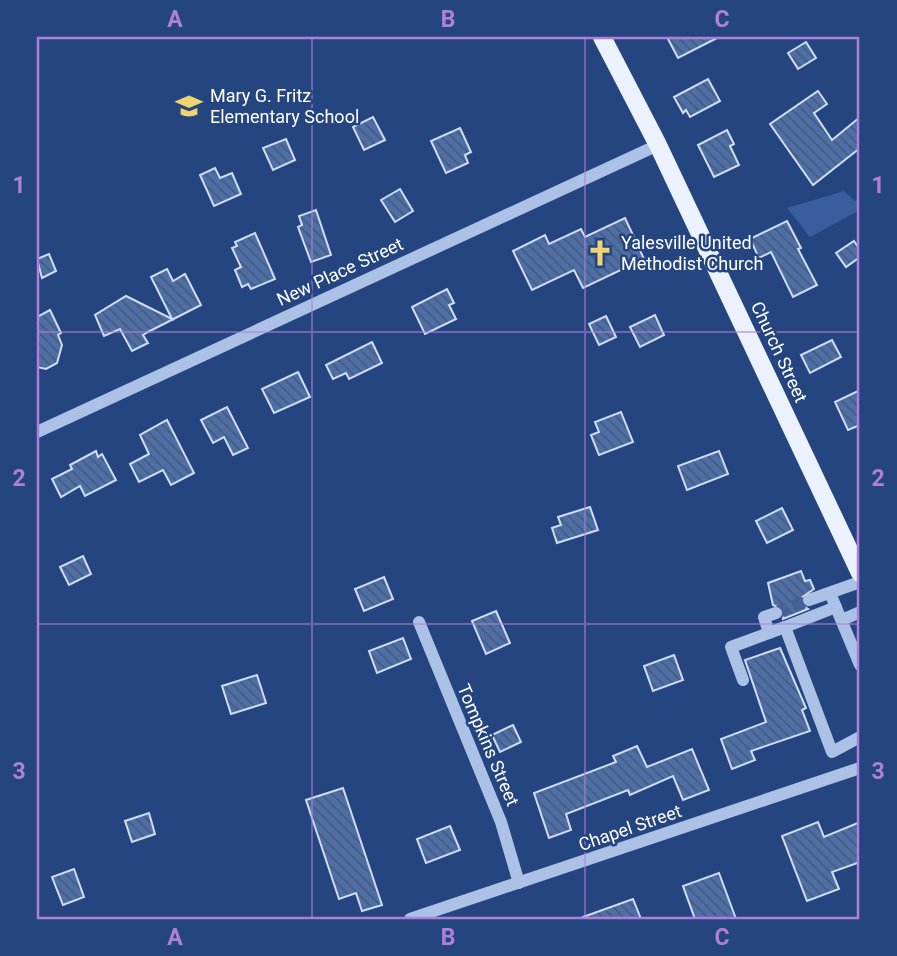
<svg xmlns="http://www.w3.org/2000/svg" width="897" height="956" font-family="Roboto,sans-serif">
<defs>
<pattern id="building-back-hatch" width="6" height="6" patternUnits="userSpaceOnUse" patternTransform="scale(1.75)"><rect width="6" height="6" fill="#4d6fa9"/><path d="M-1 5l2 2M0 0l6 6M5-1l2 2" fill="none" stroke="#4c5a71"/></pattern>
</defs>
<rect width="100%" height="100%" fill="#254580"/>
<polygon fill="#395e9d" points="844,191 855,201 860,197 860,210 810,237 787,208"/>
<g fill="url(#building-back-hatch)" stroke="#cfddf5" stroke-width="2">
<polygon points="667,37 719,37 678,58"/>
<polygon points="806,42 816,58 798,69 788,53"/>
<polygon points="708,79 720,101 690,117 686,110 683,113 674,97"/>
<polygon points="818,91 827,104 814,113 832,140 860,117 860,148 813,185 770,124"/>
<polygon points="373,117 385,140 364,150 353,127"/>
<polygon points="460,128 471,152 465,155 468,163 446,173 431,141"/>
<polygon points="727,130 734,144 730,146 739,165 714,177 698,145"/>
<polygon points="286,139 295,160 273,170 263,148"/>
<polygon points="215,168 220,178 232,173 241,194 214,206 200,175"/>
<polygon points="400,189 413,211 395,222 381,200"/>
<polygon points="316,210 331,255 311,262 298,227 302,225 299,216"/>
<polygon points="625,218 644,259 583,288 574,270 532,290 513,251 545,235 549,244 581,229 585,237"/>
<polygon points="787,221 801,248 798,249 817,285 793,297 771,252 759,258 750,239"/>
<polygon points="255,233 275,279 251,289 248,284 242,287 235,270 241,267 232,248 237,246 235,242"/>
<polygon points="854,241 860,250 860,257 846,267 836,253"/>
<polygon points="49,254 56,271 42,278 37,259"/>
<polygon points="167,269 173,281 185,274 201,305 148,332 143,335 148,343 132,351 120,329 104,336 95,315 126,296 172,319 151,277"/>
<polygon points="447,289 454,303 449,305 456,319 425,334 412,307"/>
<polygon points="50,310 61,333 58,335 62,345 57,363 46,369 37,367 37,317"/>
<polygon points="655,315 664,335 640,347 630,327"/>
<polygon points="606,316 616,337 599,345 589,324"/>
<polygon points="832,340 841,357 810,373 801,355"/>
<polygon points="372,342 382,363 349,379 346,373 333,379 326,365"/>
<polygon points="298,372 310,397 274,413 262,389"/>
<polygon points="860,390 860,425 848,430 835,402"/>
<polygon points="227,407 248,448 233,455 224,437 213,443 201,420"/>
<polygon points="621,412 633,442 599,455 591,435 599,432 595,422"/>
<polygon points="167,420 194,473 171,485 163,470 139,482 130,464 149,454 140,435"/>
<polygon points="96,451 98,457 102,454 116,480 85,496 80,486 61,497 52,479 72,469 70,465"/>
<polygon points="719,451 728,474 687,490 678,466"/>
<polygon points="590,507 598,530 557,543 552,528 561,525 558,517"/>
<polygon points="782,508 793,530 767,543 756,521"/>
<polygon points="83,556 91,574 69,585 60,567"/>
<polygon points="801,571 805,581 810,580 814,589 801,598 801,604 808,609 783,619 784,610 773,605 768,583"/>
<polygon points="384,577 393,599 364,611 355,589"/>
<polygon points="496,611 510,643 486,654 472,621"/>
<polygon points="403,638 411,659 377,673 369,651"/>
<polygon points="780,648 806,708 802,710 810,731 751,751 755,760 732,769 721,739 766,722 745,660"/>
<polygon points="674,655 683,680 653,691 644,666"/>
<polygon points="257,675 266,703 231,714 222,686"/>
<polygon points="513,725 521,742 500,752 492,735"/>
<polygon points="637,746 647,767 692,749 709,790 683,800 673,776 630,795 628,790 566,814 571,830 549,838 534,793 616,762 613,756"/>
<polygon points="343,788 382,905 362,911 356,893 339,899 306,800"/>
<polygon points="149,813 155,834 132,842 125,821"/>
<polygon points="818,822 824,837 860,822 860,862 832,872 839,889 807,901 782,836"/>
<polygon points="450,826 460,850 426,863 417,839"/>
<polygon points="74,869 84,897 63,905 52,877"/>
<polygon points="719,873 736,919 695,919 683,886"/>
<polygon points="633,899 641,919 583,919 583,917"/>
</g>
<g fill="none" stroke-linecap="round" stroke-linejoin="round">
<polyline stroke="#466193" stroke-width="12" stroke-dasharray="12 6" stroke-linecap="butt" points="776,613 809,600"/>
<g stroke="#abc1e6" stroke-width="12">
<polyline points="37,432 658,145"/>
<polyline points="830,593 860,665"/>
<polyline points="809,600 860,582"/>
<polyline points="836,607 785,627 832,752 860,737"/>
<polyline points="842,620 860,612"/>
<polyline points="419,622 501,822 519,883"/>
<polyline points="769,633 764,617 776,613"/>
<polyline points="743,680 731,647 785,627"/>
<polyline points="410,919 860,768"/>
</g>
<polyline stroke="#ecf2fd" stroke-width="18" points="602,37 658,145 860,573"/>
</g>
<path fill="none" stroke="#b080d9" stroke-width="2" stroke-opacity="0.55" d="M312 37V919M585 37V919M37 332H860M37 624H860"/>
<defs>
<g id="school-bare" transform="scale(2.1)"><path d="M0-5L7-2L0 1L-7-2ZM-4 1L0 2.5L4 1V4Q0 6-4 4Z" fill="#f0d56f" stroke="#254580" stroke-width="2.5" paint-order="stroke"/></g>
<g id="church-bare" transform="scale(2.1)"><path d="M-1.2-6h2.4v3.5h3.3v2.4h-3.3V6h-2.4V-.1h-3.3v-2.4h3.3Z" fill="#f0d56f" stroke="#254580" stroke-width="2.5" paint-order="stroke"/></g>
</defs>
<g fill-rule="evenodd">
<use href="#school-bare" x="189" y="106"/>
<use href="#church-bare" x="600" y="253"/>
</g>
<g text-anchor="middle" stroke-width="5" stroke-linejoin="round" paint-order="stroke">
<g font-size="18" fill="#fff" stroke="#254580" text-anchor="start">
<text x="210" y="102">Mary G. Fritz<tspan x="210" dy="21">Elementary School</tspan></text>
<text x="621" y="249">Yalesville United<tspan x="621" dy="21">Methodist Church</tspan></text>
</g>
<g font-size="18" fill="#fff" stroke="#254580">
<text transform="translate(340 272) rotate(-25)" y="6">New Place Street</text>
<text transform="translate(779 352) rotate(65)" y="6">Church Street</text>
<text transform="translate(488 745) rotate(67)" y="6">Tompkins Street</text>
<text transform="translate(630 828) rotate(-19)" y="6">Chapel Street</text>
</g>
</g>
<rect width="897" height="956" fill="none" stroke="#254580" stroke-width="77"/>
<rect x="38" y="38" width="820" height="880" fill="none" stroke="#b080d9" stroke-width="2.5"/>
<g font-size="23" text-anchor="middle" font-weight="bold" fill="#b080d9">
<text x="175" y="27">A</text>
<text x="448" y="27">B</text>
<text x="722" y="27">C</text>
<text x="19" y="193">1</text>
<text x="878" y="193">1</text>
<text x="19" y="486">2</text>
<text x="878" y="486">2</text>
<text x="19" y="779">3</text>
<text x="878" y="779">3</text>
<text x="175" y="945">A</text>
<text x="448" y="945">B</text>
<text x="722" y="945">C</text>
</g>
</svg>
